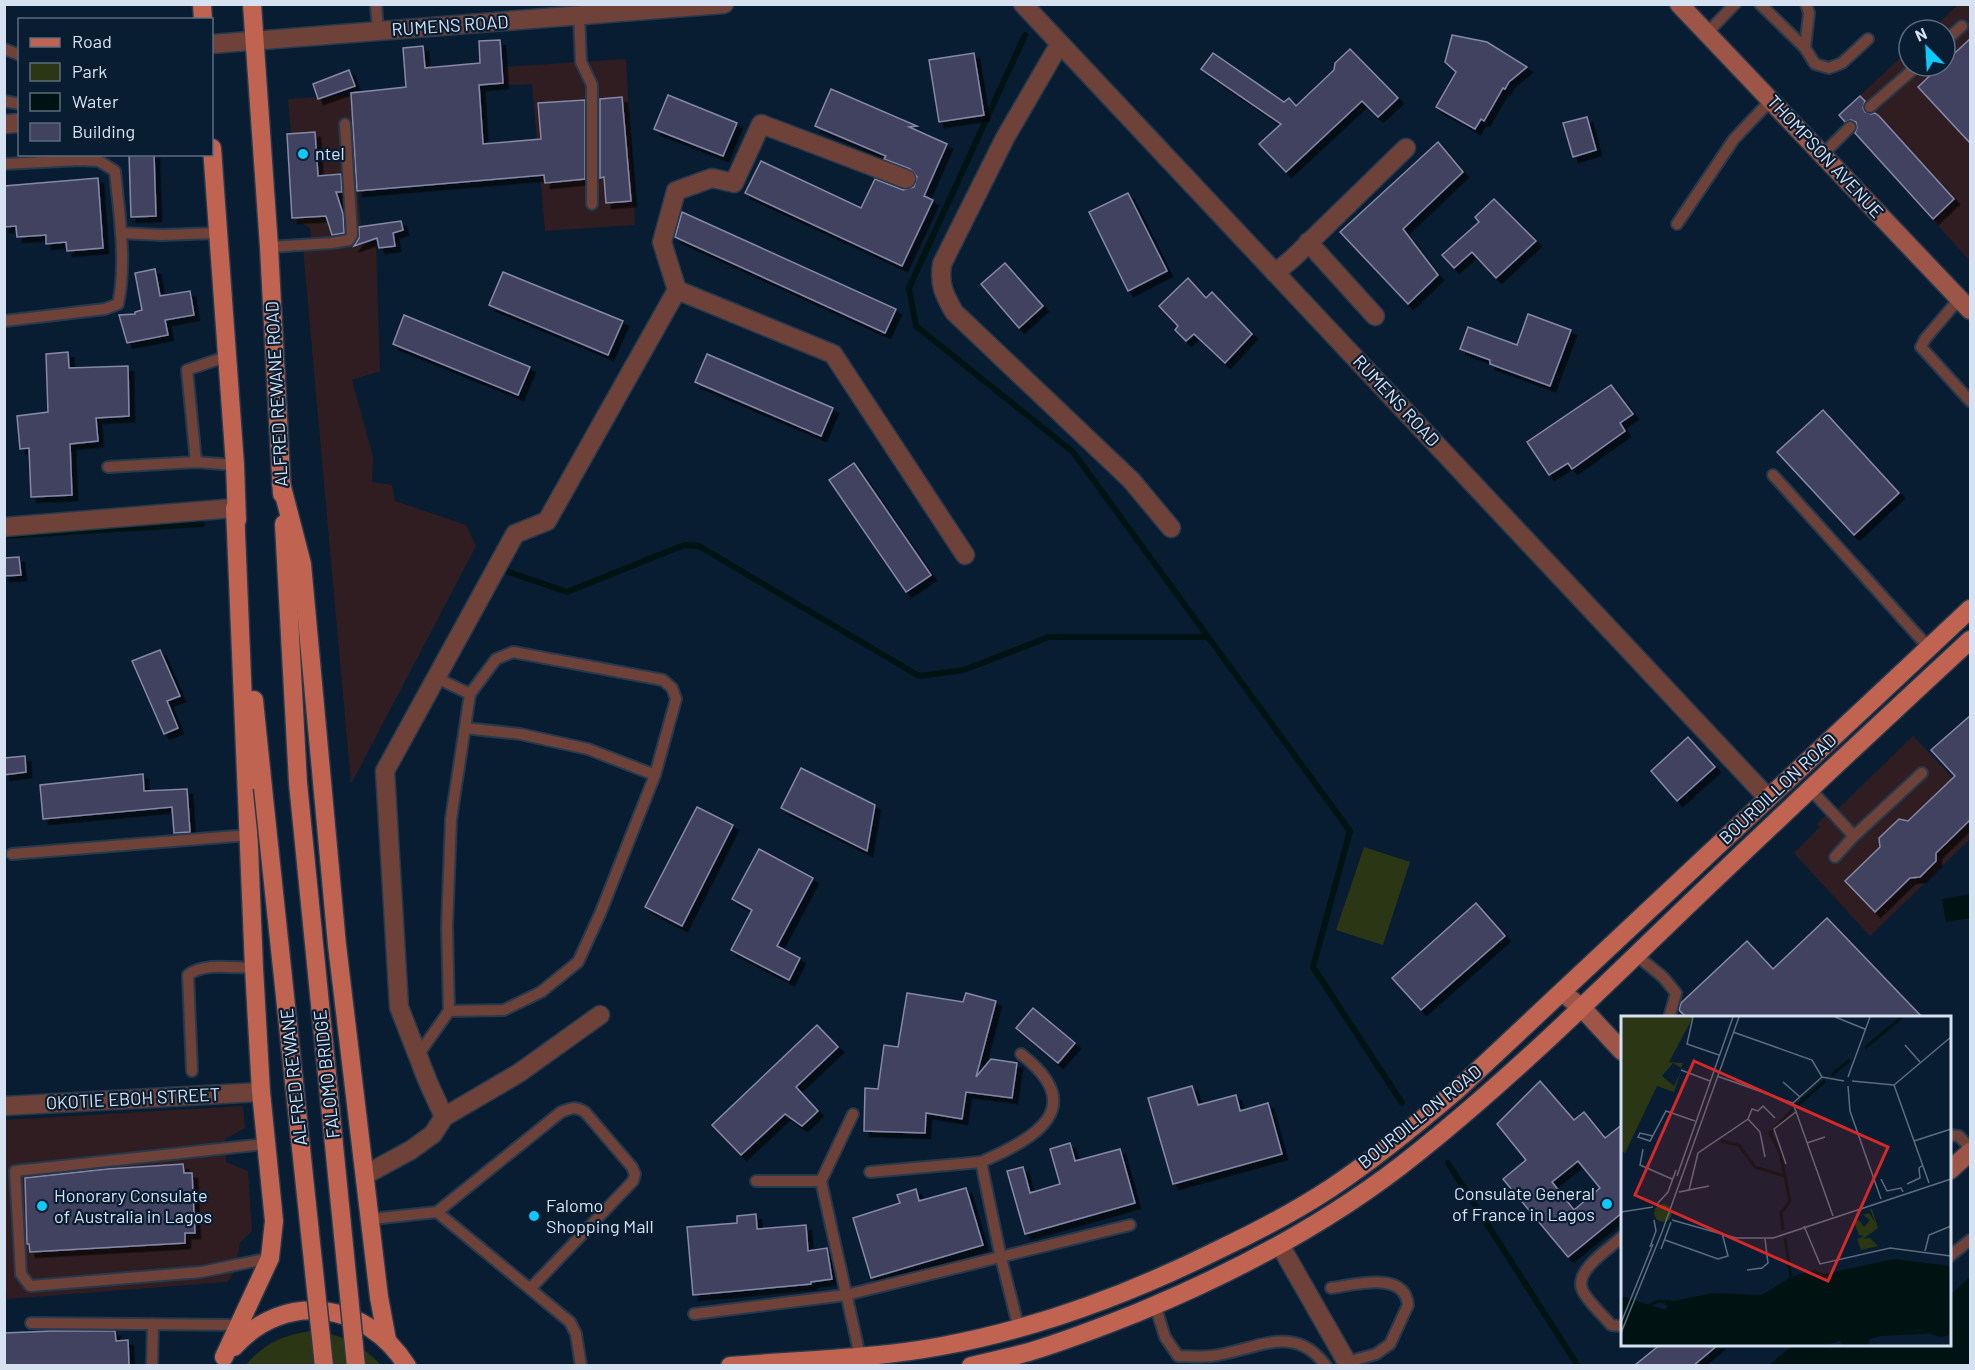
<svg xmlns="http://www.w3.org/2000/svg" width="1975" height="1370" font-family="Barlow,sans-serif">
<defs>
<filter id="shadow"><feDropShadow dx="5.5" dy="5.5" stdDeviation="0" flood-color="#0009"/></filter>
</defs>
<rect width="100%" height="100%" fill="#091d32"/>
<g fill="#301d21">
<polygon points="1958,5 1970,5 1970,261 1839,115 1909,50 1909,66 1945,66 1945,30 1931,30"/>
<polygon points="626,59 635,225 545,231 532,84 506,85 504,67"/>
<polygon points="351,95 362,243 376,243 380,371 352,380 373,457 372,482 392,485 395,501 466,525 476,546 351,784 303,248 311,247 310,228 292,218 287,134 291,133 288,99"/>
<polygon points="1913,736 1970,796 1970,839 1870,936 1794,853 1820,827 1817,824 1829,812 1832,815"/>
<polygon points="243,1106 245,1128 225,1139 226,1162 248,1171 252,1231 240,1242 235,1271 227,1282 7,1299 4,1267 4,1120"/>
</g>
<g fill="#2a3614">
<polygon points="1364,847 1410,862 1383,945 1336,930"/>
<path d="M311 1331C346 1336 357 1341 381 1365L245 1366C266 1342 281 1336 311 1331Z"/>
</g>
<g fill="#001313">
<polygon points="1970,894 1970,918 1946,922 1942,899"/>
<polygon points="1970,1277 1970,1365 1769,1365 1793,1345 1950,1344 1950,1295"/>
</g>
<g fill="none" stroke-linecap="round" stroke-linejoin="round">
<g stroke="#001313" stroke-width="6">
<polyline points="1025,35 909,288 916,326 1073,452 1350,831 1313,967 1402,1103"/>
<polyline points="4,536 202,524"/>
<polyline points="497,568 567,592 684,545 699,546 919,676 964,670 1049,637 1208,637"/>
<polyline points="1448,1163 1578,1366"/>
</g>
</g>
<g fill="#40425e" stroke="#8688a8" stroke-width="1.5" fill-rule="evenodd" filter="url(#shadow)">
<polygon points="1452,35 1487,42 1527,67 1509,82 1505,89 1503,88 1484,121 1481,119 1475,129 1436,107 1456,72 1445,62"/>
<polygon points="1971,38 1971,144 1918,87 1940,66 1945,66 1945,62"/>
<polygon points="500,40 503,83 479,85 483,144 541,139 538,103 585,100 585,179 545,183 544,175 357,191 351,93 406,87 403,48 423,46 425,68 480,63 479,41"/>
<polygon points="1350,49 1398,98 1378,117 1362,101 1286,172 1259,144 1281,124 1201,69 1213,53 1284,102 1289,98 1296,106 1334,70 1335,63"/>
<polygon points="974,53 984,115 939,122 929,60"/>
<polygon points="349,70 355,86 318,99 313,84"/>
<polygon points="831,89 917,126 909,127 947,144 924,196 933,200 902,266 745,193 761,161 861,208 875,179 903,190 914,187 917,177 910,169 884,159 886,156 815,126"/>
<polygon points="668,95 737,123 723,156 654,129"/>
<polygon points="1860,96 1865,101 1863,108 1865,112 1871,114 1875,113 1879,116 1954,199 1933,219 1855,133 1857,128 1856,122 1851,120 1845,122 1839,115"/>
<polygon points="622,97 631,201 606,203 604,177 600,178 600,99"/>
<polygon points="1587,117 1596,150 1573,157 1563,123"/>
<polygon points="315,132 318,176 341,174 342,192 336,192 343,214 344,233 332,235 326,216 292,218 287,134"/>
<polygon points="1438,142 1463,172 1403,229 1438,275 1408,304 1340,232"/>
<polygon points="129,154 154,154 156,216 131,217"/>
<polygon points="98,178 103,248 67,251 66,242 46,244 46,235 17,237 16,226 4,227 4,186"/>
<polygon points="1128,193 1167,271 1128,291 1089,212"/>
<polygon points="1494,199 1536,241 1496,278 1472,252 1454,268 1442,255 1479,222 1475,217"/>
<polygon points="682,212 896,309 885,333 675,237"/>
<polygon points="401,221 403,230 393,233 395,246 379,248 377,238 354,246 359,238 359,227"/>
<polygon points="1005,263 1043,306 1019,328 981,284"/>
<polygon points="155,269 160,296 190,291 194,315 165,320 168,335 127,343 119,315 135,314 135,312 142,310 135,273"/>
<polygon points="503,272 623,321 608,355 489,305"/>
<polygon points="1188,278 1206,298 1212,292 1252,334 1225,363 1194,334 1186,341 1175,330 1178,326 1159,306"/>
<polygon points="1528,314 1571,330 1550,386 1490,364 1490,360 1460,349 1468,327 1517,345"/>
<polygon points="404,315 530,367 518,395 393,344"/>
<polygon points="68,352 69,368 128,366 129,416 96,418 98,441 70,444 72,495 31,497 29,448 20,449 17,416 48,412 46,354"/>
<polygon points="707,354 833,408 821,436 695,382"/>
<polygon points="1611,385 1633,414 1620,423 1625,431 1572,469 1568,463 1549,475 1527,442"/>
<polygon points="1823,410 1899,493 1854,535 1777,452"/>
<polygon points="854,463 931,575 906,592 829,480"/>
<polygon points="19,557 21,575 4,576 4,558"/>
<polygon points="160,650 180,696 167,701 178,728 164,734 132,661"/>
<polygon points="1971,715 1971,819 1936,853 1936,861 1920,877 1910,878 1875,912 1845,881 1880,847 1879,838 1899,819 1908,821 1955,776 1931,750"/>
<polygon points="1688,737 1715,767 1677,801 1651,771"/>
<polygon points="25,756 26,772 4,775 4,758"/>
<polygon points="801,768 875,805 867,851 781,808"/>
<polygon points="143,774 144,791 187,789 190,832 174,833 172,807 43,819 40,785"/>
<polygon points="697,807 733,825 682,926 645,907"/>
<polygon points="759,849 813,878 777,946 800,958 789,980 731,950 752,910 732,899"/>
<polygon points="1476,903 1505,936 1421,1010 1392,978"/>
<polygon points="1827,918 1922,1017 1686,1017 1679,1010 1681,1003 1747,941 1773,969"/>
<polygon points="907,993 963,1002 966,993 996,1001 976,1077 991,1059 1017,1063 1012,1098 966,1092 962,1119 926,1113 925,1133 864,1131 865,1088 878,1089 884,1045 898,1047"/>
<polygon points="1033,1008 1075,1043 1058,1063 1016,1028"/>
<polygon points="817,1025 838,1047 796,1087 818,1111 802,1126 785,1114 741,1155 712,1125"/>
<path d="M1540 1081 1574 1120 1584 1112 1605 1138 1623 1124V1212L1568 1257 1503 1179 1526 1160 1497 1124ZM1578 1161 1600 1188 1574 1210 1552 1182Z"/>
<polygon points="1192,1086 1198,1105 1236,1095 1240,1111 1268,1103 1282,1154 1173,1184 1148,1098"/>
<polygon points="1070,1143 1075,1161 1120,1149 1135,1203 1025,1234 1007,1171 1023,1167 1030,1193 1060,1184 1050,1149"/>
<polygon points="183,1164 184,1173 192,1173 195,1233 185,1233 185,1243 30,1252 29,1244 27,1244 25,1178 107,1169"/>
<polygon points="966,1188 983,1245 871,1278 853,1218 900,1203 897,1195 916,1189 919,1201"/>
<polygon points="756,1214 757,1229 806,1225 808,1251 827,1248 832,1279 811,1282 811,1284 693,1295 687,1227 737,1223 737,1216"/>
<polygon points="52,1331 115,1331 116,1341 128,1340 129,1365 4,1365 4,1333"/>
<polygon points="1661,1344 1719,1344 1694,1365 1635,1365"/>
</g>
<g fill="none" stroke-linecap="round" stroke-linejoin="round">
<g stroke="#26394d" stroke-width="14">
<g id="lane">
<polyline points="376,4 378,31"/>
<polyline points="1760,4 1805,48"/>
<polyline points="1806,4 1809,13 1805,48 1815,64 1829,68 1842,63 1868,39"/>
<polyline points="579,16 581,62 592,85 592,204"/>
<polyline points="1707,33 1735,4"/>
<polyline points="1945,41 1962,26"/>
<polyline points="4,49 20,55"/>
<polyline points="4,101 20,104"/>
<polyline points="1870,107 1917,66"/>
<polyline points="1822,155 1850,127"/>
<path d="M4 164 80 160 99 161 115 171C119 211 127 265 118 304L105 309 4 321"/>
<polyline points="1677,224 1734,139 1771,100"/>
<polyline points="121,233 162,235 217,233"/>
<polyline points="269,247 332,243 349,240 352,235 345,124"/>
<polyline points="1959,299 1925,339 1921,347 1970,401"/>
<polyline points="196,462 187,370 225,357"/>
<polyline points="108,467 196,462 235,465"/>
<polyline points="1773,475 1929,648"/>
<polyline points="437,678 470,694 496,659 513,652 663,680 672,688 676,699 655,775"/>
<polyline points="1810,789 1854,836"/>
<polyline points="12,854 249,835"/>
<polyline points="1835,857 1854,836 1922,773"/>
<polyline points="1636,955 1663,977 1676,993 1669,1018"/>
<polyline points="449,1011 504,1010 541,992 578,962 600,914 655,775 588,749 520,734 465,728"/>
<polyline points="418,1055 449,1011 447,926 451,819 470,694"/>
<path d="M192 1071 188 975C204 962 234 968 254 968"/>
<polyline points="853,1114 821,1181 860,1356"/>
<polyline points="1950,1135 1959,1136 1970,1148"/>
<polyline points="266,1144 15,1171 21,1274 30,1286 201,1272 270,1258"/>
<polyline points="870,1172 981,1162"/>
<polyline points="756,1181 821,1181"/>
<polyline points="437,1212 570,1322 576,1334 581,1366"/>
<path d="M371 1219 437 1212 561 1112C571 1108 576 1106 585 1112L632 1167 635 1174 633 1181 530 1289"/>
<path d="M1622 1237C1609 1249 1575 1270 1582 1289 1585 1299 1604 1316 1611 1325L1622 1326"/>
<polyline points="1950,1256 1970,1240"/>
<path d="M1331 1288C1354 1285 1405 1270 1408 1305L1390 1344 1376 1354 1347 1362"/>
<path d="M1155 1305 1165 1337 1178 1356C1189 1356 1201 1357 1211 1356 1254 1351 1294 1321 1326 1366"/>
<polyline points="694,1314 846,1295 1130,1225"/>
<polyline points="31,1323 240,1325"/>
<path d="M1019 1329 1001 1258 981 1162C1037 1138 1089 1107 1021 1054"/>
<polyline points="152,1366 153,1324"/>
</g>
</g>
<g stroke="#26394d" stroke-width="21">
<g id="street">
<polyline points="1023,4 1768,798"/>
<polyline points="212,44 724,4"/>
<path d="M1059 45 1005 138 942 264C939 285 944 294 954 312L1131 480 1171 528"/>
<polyline points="4,124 20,123"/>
<polyline points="1308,242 1375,316"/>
<polyline points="1275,273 1292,259 1406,148"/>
<polyline points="677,290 833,354 965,555"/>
<polyline points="4,527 235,508"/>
<polyline points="4,1106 261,1092"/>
<polyline points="444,1117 519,1073 600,1015"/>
<polyline points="365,1175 411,1150 433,1134 444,1117 428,1082 399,1007 385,771 515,534 547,521 677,290 662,242 676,191 712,178 734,183 761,124 906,179"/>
<polyline points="1280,1245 1349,1366"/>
</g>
</g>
<g stroke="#26394d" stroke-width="21">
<g id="secondary">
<polyline points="1679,4 1970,310"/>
<polyline points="1563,993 1582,1008 1622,1051"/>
<polyline points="1950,1170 1970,1152"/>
</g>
</g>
<g stroke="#26394d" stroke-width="21">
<g id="primary">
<polyline points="202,4 203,20"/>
<polyline points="252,4 269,247 282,494"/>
<polyline points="212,148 235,465 237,520"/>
<polyline points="281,483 302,564 337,945 379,1297 387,1340"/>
<polyline points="284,524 298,783"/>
<polyline points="254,700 263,788"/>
<path d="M234 1347C285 1290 367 1302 407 1366"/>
<polyline points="224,1357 270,1258 274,1221 261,1092 254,968 235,508"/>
<path d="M730 1366C800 1360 873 1359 942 1346 1040 1328 1132 1293 1220 1249 1258 1231 1296 1211 1331 1188 1376 1158 1416 1125 1457 1090L1970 609"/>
<path d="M971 1366C992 1361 1012 1357 1032 1351 1068 1340 1104 1326 1139 1312 1238 1271 1333 1221 1417 1153 1512 1077 1599 991 1686 907 1780 817 1875 728 1970 640"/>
</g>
</g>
<use href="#lane" stroke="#6e4238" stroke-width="10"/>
<use href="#street" stroke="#6e4238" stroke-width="18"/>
<use href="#secondary" stroke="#9c5546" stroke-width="18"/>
<use href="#primary" stroke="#c06451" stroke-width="18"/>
<g stroke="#26394d" stroke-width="21" stroke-linecap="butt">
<g id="primary-bridge">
<polyline points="298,783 356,1366"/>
<polyline points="263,788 324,1366"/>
</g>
</g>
<use href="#primary-bridge" stroke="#c06451" stroke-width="18"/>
</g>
<g fill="#0dcafa" stroke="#091d32" stroke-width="2">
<circle cx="303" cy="154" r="6"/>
<circle cx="1607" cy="1204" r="6"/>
<circle cx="42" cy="1206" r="6"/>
<circle cx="534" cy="1216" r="6"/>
</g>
<g text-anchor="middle" stroke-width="4.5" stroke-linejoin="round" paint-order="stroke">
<g font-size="18" fill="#d6e2f1" stroke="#091d32">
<text transform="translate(450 26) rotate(-4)" y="6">RUMENS ROAD</text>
<text transform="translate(1825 157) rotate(47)" y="6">THOMPSON AVENUE</text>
<text transform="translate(277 394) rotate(-93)" y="6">ALFRED REWANE ROAD</text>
<text transform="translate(1396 401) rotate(47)" y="6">RUMENS ROAD</text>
<text transform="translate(1778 789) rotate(-43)" y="6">BOURDILLON ROAD</text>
<text transform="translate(327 1074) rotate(-96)" y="6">FALOMO BRIDGE</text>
<text transform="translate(294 1077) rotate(-96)" y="6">ALFRED REWANE</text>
<text transform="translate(133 1099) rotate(-3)" y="6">OKOTIE EBOH STREET</text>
<text transform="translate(1420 1117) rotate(-39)" y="6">BOURDILLON ROAD</text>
</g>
<g font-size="18" fill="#d6e2f1" stroke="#091d32" text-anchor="start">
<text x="315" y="160">ntel</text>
<text x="1595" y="1200" text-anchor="end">Consulate General<tspan x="1595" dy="21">of France in Lagos</tspan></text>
<text x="54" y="1202">Honorary Consulate<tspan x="54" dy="21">of Australia in Lagos</tspan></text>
<text x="546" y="1212">Falomo<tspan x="546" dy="21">Shopping Mall</tspan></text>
</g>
</g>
<g transform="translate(1621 1016)">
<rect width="330" height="330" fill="#091d32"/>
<path d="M0 1H72L48 46 62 47 60 52 52 47 41 60 53 70 60 55 53 76 36 70 4 137 0 135ZM33 197a9 9 0 1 1 18 0a9 9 0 1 1-18 0ZM249 193H251L257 212 242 223 249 222 257 230 240 234 236 223 243 220 238 219 233 206 238 204 243 211 249 204 242 199 248 197 254 206Z" fill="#2a3614"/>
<path d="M273 243 330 250V319L319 321 300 314 265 318 249 323 247 329H221L219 325 205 329H0V280L45 294 48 286 92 277 141 279 170 261 193 254 203 258Z" fill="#001313"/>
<path fill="none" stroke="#001313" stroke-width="3" d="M244 32 281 1M211 59 229 44M175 90 204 65M100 125 118 129 134 151 164 160M162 214 160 197 169 185 159 136 149 117 172 93M164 222 170 261M62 286H81M92 286 330 282M44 287 126 306 330 310M50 287 128 299 330 303M80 287 153 290 330 285M77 290 128 297 330 300M123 290 330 288M125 292 330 294M76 293 127 304 330 308M106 298 127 302 330 306M9 299 37 285 154 293 330 291M42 329 330 315"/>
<path fill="none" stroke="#5b6c7e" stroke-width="1.5" d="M72 1 66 28 98 39M214 1 244 13M112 16 191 44 201 61M284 29 299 46M60 54 89 65M96 60 172 87 212 200M227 61 249 1M231 65 273 69M162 66 179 81M273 69 308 167M273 69 330 21M227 70 229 95 260 183M172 87 201 61 223 65M127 103 139 116 144 141M32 120 19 117 17 121 29 125 45 95 74 105M293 125 330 113M186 127 204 121M22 133 19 149 51 163M165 148 153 113 175 96M56 160 112 1M260 163 266 175 280 172 282 176M286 168 299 162 298 152 302 149M68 174 88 170M58 176 68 174 77 137 127 103 131 93 137 95 142 90 154 102M36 188 47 176 55 154M0 196 32 191M51 204 115 222H152L330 163M183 210 199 248 269 232 330 240M44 224 97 243 107 240 101 217M29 231 35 215 33 204M40 233 50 206M304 235 308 219 330 210M126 254 141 252 147 247 144 223M0 307 32 228M0 317 41 216 118 1"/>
<path fill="#d62828" fill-opacity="0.15" stroke="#d62828" stroke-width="3" d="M73 45 267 131 207 265 14 179Z"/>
<rect width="330" height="330" fill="none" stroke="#d6e2f1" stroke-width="3"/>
</g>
<rect width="1975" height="1370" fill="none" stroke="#d6e2f1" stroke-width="12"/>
<rect x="18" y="18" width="195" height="138" fill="#091d32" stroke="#5b6c7e" stroke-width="1.5"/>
<rect x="30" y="38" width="30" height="9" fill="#c06451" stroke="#5b6c7e" stroke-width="1.5"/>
<text x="72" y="48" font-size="18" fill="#d6e2f1">Road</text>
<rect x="30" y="63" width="30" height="18" fill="#2a3614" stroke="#5b6c7e" stroke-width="1.5"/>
<text x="72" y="78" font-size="18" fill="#d6e2f1">Park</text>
<rect x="30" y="93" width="30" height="18" fill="#001313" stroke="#5b6c7e" stroke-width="1.5"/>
<text x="72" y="108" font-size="18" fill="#d6e2f1">Water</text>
<rect x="30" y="123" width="30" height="18" fill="#40425e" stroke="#5b6c7e" stroke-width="1.5"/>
<text x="72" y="138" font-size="18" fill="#d6e2f1">Building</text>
<g transform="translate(1927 48) rotate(336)"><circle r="28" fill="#091d32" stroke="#5b6c7e" stroke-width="1.5"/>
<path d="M0-4.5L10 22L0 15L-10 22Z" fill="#0dcafa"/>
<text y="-9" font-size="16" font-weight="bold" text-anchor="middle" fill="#d6e2f1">N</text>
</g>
</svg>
